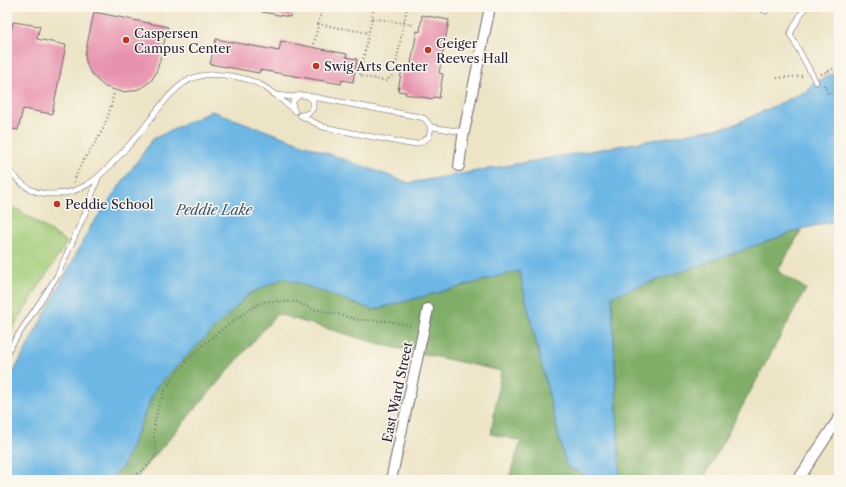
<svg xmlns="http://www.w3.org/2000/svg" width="846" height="487" font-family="'Libre Caslon Text',serif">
<rect width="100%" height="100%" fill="#fbf7ec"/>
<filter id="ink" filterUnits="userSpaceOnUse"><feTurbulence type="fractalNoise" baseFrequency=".025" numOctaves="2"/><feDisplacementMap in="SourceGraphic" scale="8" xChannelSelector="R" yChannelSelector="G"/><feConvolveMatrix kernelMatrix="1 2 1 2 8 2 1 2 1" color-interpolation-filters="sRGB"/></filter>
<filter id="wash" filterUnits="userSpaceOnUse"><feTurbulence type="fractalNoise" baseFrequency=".012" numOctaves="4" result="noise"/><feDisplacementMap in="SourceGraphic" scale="16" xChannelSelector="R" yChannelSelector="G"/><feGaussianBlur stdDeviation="0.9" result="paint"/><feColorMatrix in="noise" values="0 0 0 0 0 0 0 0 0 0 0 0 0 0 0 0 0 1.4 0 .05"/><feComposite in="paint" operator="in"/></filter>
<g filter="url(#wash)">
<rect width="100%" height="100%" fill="#ede4c6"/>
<polygon fill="#a0ca77" stroke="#617659" points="14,207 67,242 7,337 7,219"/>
<g fill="#80ae68" stroke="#516852">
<polygon points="802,229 778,271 806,289 705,475 705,480 620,480 612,296"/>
<polygon points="519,271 566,466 595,480 508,480 521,441 491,434 501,371 387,346 277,314 145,467 136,480 107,480 122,468 156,387 249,294 284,277 373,310"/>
</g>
<polygon fill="#6db7e5" stroke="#486c90" points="839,71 839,220 802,229 612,296 620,480 595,480 566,466 519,271 373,310 284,278 249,294 156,387 122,468 107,480 7,480 7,385 91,226 153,139 212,111 409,183 731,126 811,89 811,84"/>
<g id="blocks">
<g fill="#e891ad">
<polygon points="263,7 291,7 290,17 262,12"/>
<polygon points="94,12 168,27 160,60 156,73 151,81 141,88 132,91 122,92 115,90 105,87 97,80 89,70 86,62 85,54"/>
<polygon points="422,15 449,20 439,73 443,74 439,98 434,97 433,99 405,94 406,92 398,91 402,68 410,69 417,31 420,32"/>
<polygon points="13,22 40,26 37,39 66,45 52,114 23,109 18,130 7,128 7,53"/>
<polygon points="216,39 279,51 281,41 347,54 346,57 357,59 353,82 342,80 341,84 260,70 259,73 210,64"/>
</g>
</g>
</g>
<g filter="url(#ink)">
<use href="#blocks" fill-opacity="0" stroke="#69666c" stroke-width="1"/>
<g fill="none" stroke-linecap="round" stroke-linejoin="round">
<g stroke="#69666c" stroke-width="6">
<g id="lane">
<polyline points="758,7 766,11 768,7"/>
<polyline points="805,7 790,34 816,82"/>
<polyline points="276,95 293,97 302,95 308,96 313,101 313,108 309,113 302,115"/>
<polyline points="308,96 420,117 425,119 431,127 464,132"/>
<path d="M294 110C291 105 293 100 298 96"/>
<polyline points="300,115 323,127 409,144 419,143 429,137 431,127"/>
<path d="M7 169C15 176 22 186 32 190 38 193 46 194 53 194 83 194 100 177 119 156 127 147 135 139 143 129 156 112 175 83 196 77 216 71 249 77 266 88 276 95 285 103 295 111"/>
<polyline points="7,352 57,276 87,209 98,178"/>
</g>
</g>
<g stroke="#69666c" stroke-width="12">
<g id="street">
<polyline points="459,166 463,137 490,7"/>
<polyline points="391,480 428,309"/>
<polyline points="798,480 839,418"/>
</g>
</g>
<g stroke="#69666c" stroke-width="2" stroke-dasharray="1 3" stroke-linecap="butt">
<polyline points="374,7 360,76 386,81 394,74 407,7"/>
<polyline points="372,18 414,25"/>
<polyline points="318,24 369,33"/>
<polyline points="314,44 322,7"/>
<polyline points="821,74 839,67"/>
<polyline points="777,78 803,76"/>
<polyline points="824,85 828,94 839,89"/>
<path d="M74 182C80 161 92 150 102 131 108 119 111 106 114 93"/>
<path d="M127 480C137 475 152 465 156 454 157 450 153 438 154 433 154 419 159 401 166 389 187 353 224 327 258 304L267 301 297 302 312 309 337 314 359 320 389 321 413 326"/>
</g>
<use href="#lane" stroke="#fff" stroke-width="5"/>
<use href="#street" stroke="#fff" stroke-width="10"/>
</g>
</g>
<g fill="#c8321e" stroke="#fbf7ec" stroke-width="1.5">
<circle cx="126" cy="40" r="4"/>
<circle cx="428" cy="50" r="4"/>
<circle cx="316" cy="66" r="4"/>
<circle cx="57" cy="204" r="4"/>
</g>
<g text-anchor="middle" stroke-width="3" stroke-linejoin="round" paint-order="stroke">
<g font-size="13" fill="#22223b" stroke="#fbf7ec" text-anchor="start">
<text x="134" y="38">Caspersen<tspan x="134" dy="15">Campus Center</tspan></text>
<text x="436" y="48">Geiger<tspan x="436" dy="15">Reeves Hall</tspan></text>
<text x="324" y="71">Swig Arts Center</text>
<text x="65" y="209">Peddie School</text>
</g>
<g font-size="13" fill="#22223b" stroke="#fbf7ec">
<text transform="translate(397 392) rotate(-78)" y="5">East Ward Street</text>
</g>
<g font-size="14" font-style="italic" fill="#3c5676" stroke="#fbf7ec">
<text x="214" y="215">Peddie Lake</text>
</g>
</g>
<rect width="846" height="487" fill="none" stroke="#fbf7ec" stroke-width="24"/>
</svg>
